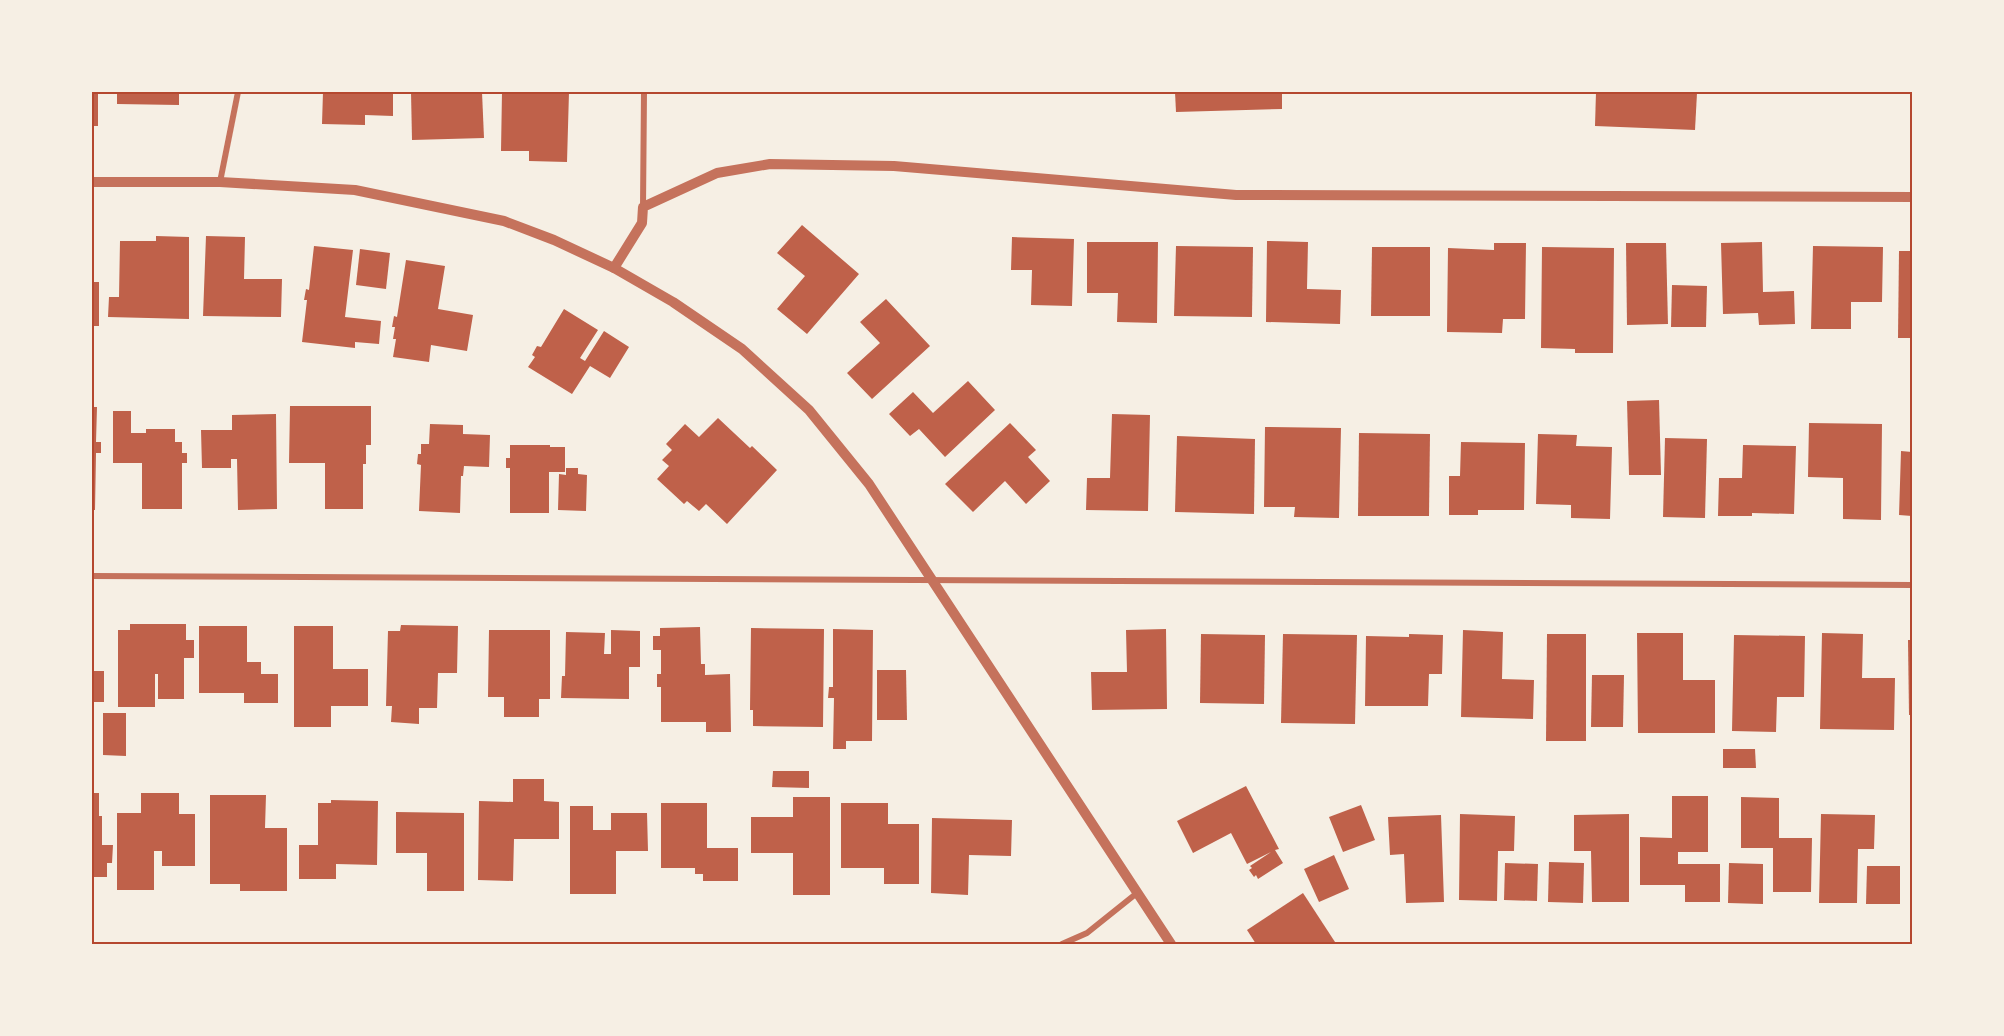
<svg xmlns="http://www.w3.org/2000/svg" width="2004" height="1036" font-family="Helvetica,sans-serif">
<rect width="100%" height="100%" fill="#f6efe4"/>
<g fill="#bf614a">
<rect x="92" y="92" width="6" height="34"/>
<polygon points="117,92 179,92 179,105 117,104"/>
<polygon points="323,92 393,92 393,116 365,115 365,125 322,124"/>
<polygon points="411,92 482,92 484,138 412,140"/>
<polygon points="502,92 569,92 567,162 529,161 529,151 501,151"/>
<polygon points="1175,92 1282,92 1282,109 1176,112"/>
<polygon points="1596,92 1697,93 1695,130 1595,126"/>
<polygon points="802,225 859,274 807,334 777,309 805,276 777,253"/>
<polygon points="156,236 189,237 189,319 108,317 109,297 119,297 120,241 156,241"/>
<polygon points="206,236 245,237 244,279 282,279 281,317 203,316"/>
<polygon points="1012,237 1074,239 1072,306 1031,305 1032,270 1011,270"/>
<polygon points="1267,241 1308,242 1307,289 1341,290 1340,324 1266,322"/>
<polygon points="1087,242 1158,242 1157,323 1117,322 1118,293 1087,293"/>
<polygon points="1762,242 1763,292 1794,291 1795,324 1759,325 1758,313 1723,314 1721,243"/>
<polygon points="1494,243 1526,243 1525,319 1503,319 1502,333 1447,332 1448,248 1494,250"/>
<polygon points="1626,243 1666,243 1668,324 1627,325"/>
<polygon points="314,246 353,250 345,317 381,321 379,344 355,342 355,348 302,342 307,300 304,300 306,289 309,290"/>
<polygon points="1176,246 1253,247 1252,317 1174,316"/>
<polygon points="1813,246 1883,247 1882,302 1851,302 1851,329 1811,329"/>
<polygon points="1372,247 1430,247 1430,316 1371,316"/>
<polygon points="1542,247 1614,248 1613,353 1575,353 1575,349 1541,348"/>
<polygon points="360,249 390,253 386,289 356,285"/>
<polygon points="1899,251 1912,251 1912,338 1898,338"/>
<polygon points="406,260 445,266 438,309 473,315 467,351 431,345 429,362 393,357 396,339 393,339 395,327 392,327 394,316 397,317"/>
<rect x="92" y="282" width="7" height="44"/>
<polygon points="1672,285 1707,286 1706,327 1671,327"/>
<polygon points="886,299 930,346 872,399 847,373 880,343 860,322"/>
<polygon points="564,309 598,330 580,358 585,361 604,331 629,347 610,378 590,366 572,394 528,367 535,357 532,355 537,346 541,347"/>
<polygon points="968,381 995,410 945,457 919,429 910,436 889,414 913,392 933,413"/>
<polygon points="1659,400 1661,475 1629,475 1627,401"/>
<polygon points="290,406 371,406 371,445 366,445 366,464 363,464 363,509 325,509 325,463 289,463"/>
<polygon points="92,407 97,407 96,442 101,442 101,453 96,453 95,510 92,510"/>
<polygon points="113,411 131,411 131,433 146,433 146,429 175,429 175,442 182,442 182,453 187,453 187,463 182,463 182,509 142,509 142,463 113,463"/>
<polygon points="276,414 277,509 238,510 237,459 231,459 231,468 202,468 201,430 232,430 232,415"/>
<polygon points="1112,414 1150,415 1148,511 1086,510 1087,478 1110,478"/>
<polygon points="718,418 750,448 752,446 777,470 727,524 706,504 699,511 687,501 684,504 657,479 669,466 662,460 672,450 666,444 685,424 699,437"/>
<polygon points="1010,423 1036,450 1028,457 1050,481 1026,504 1005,481 973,512 945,484"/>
<polygon points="1809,423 1882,424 1881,520 1843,519 1843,478 1808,477"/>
<polygon points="430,424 463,425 463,434 490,435 489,467 464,466 463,476 461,476 460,513 419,511 421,465 417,464 418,454 421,454 421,444 429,444"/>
<polygon points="1265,427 1341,428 1339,518 1294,517 1295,507 1264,507"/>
<polygon points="1359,433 1430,434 1429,516 1358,516"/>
<polygon points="1538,434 1577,435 1576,446 1612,447 1610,519 1571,518 1571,505 1536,504"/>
<polygon points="1177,436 1255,439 1254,514 1175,512"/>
<polygon points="1665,438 1707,439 1705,518 1663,517"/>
<polygon points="1461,442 1525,443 1524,510 1478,510 1478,515 1449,515 1449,476 1460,476"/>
<polygon points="510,445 550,445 550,447 565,447 565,472 549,472 549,513 510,513 510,468 506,468 506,458 510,458"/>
<polygon points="1743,445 1796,446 1794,514 1752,513 1752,516 1718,516 1719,478 1742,478"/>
<polygon points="1901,451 1912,452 1912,516 1899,515"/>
<polygon points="566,468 578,468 578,474 587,475 586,511 558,510 559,474 566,475"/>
<polygon points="130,624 186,624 186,640 194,640 194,658 184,658 184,699 158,699 158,674 155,674 155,707 118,707 118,630 130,630"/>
<polygon points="401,625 458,626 457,673 438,673 437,708 419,708 419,724 391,722 392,706 386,706 388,631 400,631"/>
<polygon points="199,626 247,626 247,662 261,662 261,674 278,674 278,703 244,703 244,693 199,693"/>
<polygon points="294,626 333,626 333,669 368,669 368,706 331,706 331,727 294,727"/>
<polygon points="700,627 701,664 705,664 705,675 730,674 731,732 706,732 706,722 661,722 661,687 657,687 657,674 661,674 661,650 653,650 653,636 660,636 660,628"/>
<polygon points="751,628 824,629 823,727 753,726 753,710 750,710"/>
<polygon points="833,629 873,630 872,741 846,741 846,749 833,749 834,698 828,698 829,687 833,687"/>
<polygon points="1166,629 1167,709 1092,710 1091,672 1127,672 1126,630"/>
<polygon points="489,630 550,630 550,699 539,699 539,717 504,717 504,697 488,697"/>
<polygon points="611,630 640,631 640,667 629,667 629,699 561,698 562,676 565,676 566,632 605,633 604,654 611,654"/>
<polygon points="1463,630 1503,632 1502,679 1534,680 1533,719 1461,717"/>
<polygon points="1637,633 1683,633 1683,680 1715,680 1715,733 1638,733"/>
<polygon points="1822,633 1863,634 1862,678 1895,678 1894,730 1820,729"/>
<polygon points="1201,634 1265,635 1264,704 1200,703"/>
<polygon points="1283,634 1357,635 1355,724 1281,723"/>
<polygon points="1409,634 1443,635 1442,674 1429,674 1428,706 1365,706 1366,636 1409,637"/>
<polygon points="1547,634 1586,634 1586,741 1546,741"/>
<polygon points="1734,635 1805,636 1804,697 1777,697 1776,732 1732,731"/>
<polygon points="1908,640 1912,640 1912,715 1909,715"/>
<polygon points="877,670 906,670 907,720 877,720"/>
<rect x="92" y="671" width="12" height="31"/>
<polygon points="1592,675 1624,675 1623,727 1591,727"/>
<polygon points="103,713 126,713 126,756 103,755"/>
<polygon points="1723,749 1755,749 1756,768 1723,768"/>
<polygon points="773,771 809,771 809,788 772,787"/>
<polygon points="513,779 544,779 544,801 559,802 559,839 514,839 513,881 478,880 479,801 513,802"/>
<polygon points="1246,786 1279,849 1275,850 1283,863 1258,879 1256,875 1254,877 1249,870 1252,868 1250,866 1271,852 1247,864 1231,833 1193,853 1177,821"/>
<polygon points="92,793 99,793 99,816 102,816 102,845 113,845 112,863 107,863 107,877 92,877"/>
<polygon points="141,793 179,793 179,814 195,814 195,866 162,866 162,851 154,851 154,890 117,890 117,813 141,813"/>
<polygon points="210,795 266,795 265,828 287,828 287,891 240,891 240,884 210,884"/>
<polygon points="1672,796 1708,796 1708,852 1678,852 1678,864 1720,864 1720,902 1685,902 1685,885 1640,885 1640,837 1672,838"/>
<polygon points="793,797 830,797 830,895 793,895 793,853 751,853 751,817 793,817"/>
<polygon points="1741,797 1779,798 1779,838 1812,838 1811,892 1773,892 1773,848 1741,848"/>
<polygon points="331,800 378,801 377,865 336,864 336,879 299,879 299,845 318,845 318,803 331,803"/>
<polygon points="661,803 707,803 707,848 738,848 738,881 703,881 703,874 695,874 695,868 661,868"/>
<polygon points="841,803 888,803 888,824 919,824 919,884 884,884 884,868 841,868"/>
<polygon points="1361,805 1375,840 1343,852 1329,817"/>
<polygon points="570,806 593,806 593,830 611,830 611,813 647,813 648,851 616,851 616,894 570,894"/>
<polygon points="396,812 464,813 464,891 427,891 427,853 396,853"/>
<polygon points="1460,814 1515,816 1514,851 1498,851 1497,901 1459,900"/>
<polygon points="1629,814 1629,902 1592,902 1591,851 1574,851 1574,815"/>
<polygon points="1821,814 1875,815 1874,849 1858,849 1857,903 1819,903"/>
<polygon points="1441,815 1444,902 1406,903 1404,854 1390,855 1388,817"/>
<polygon points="932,818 1012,820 1011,856 969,855 968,895 931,893"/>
<polygon points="1334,855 1349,889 1319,902 1304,869"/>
<polygon points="1549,862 1584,863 1583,903 1548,902"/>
<polygon points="1505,863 1538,864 1537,901 1504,900"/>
<polygon points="1729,863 1763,864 1763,904 1728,903"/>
<polygon points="1867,866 1900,866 1900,904 1866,904"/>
<polygon points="1303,893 1335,942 1332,944 1256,944 1247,930"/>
</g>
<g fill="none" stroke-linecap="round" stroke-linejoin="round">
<g stroke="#c5725c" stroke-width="6">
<polyline points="220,182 238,92"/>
<polyline points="643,207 644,92"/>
<polyline points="92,576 1912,585"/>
<polyline points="1062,944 1087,933 1137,893"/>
</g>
<g stroke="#c5725c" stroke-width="10">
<polyline points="92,182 220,182 355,190 504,221 554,240 614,268 673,302 742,349 809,410 869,484 1171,944"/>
<polyline points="614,268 642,223 643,207 717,173 770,164 894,166 1236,195 1912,197"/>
</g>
</g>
<rect width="2004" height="1036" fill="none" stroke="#f6efe4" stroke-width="186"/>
<rect x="93" y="93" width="1818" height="850" fill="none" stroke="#b5482f" stroke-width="2"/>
</svg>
